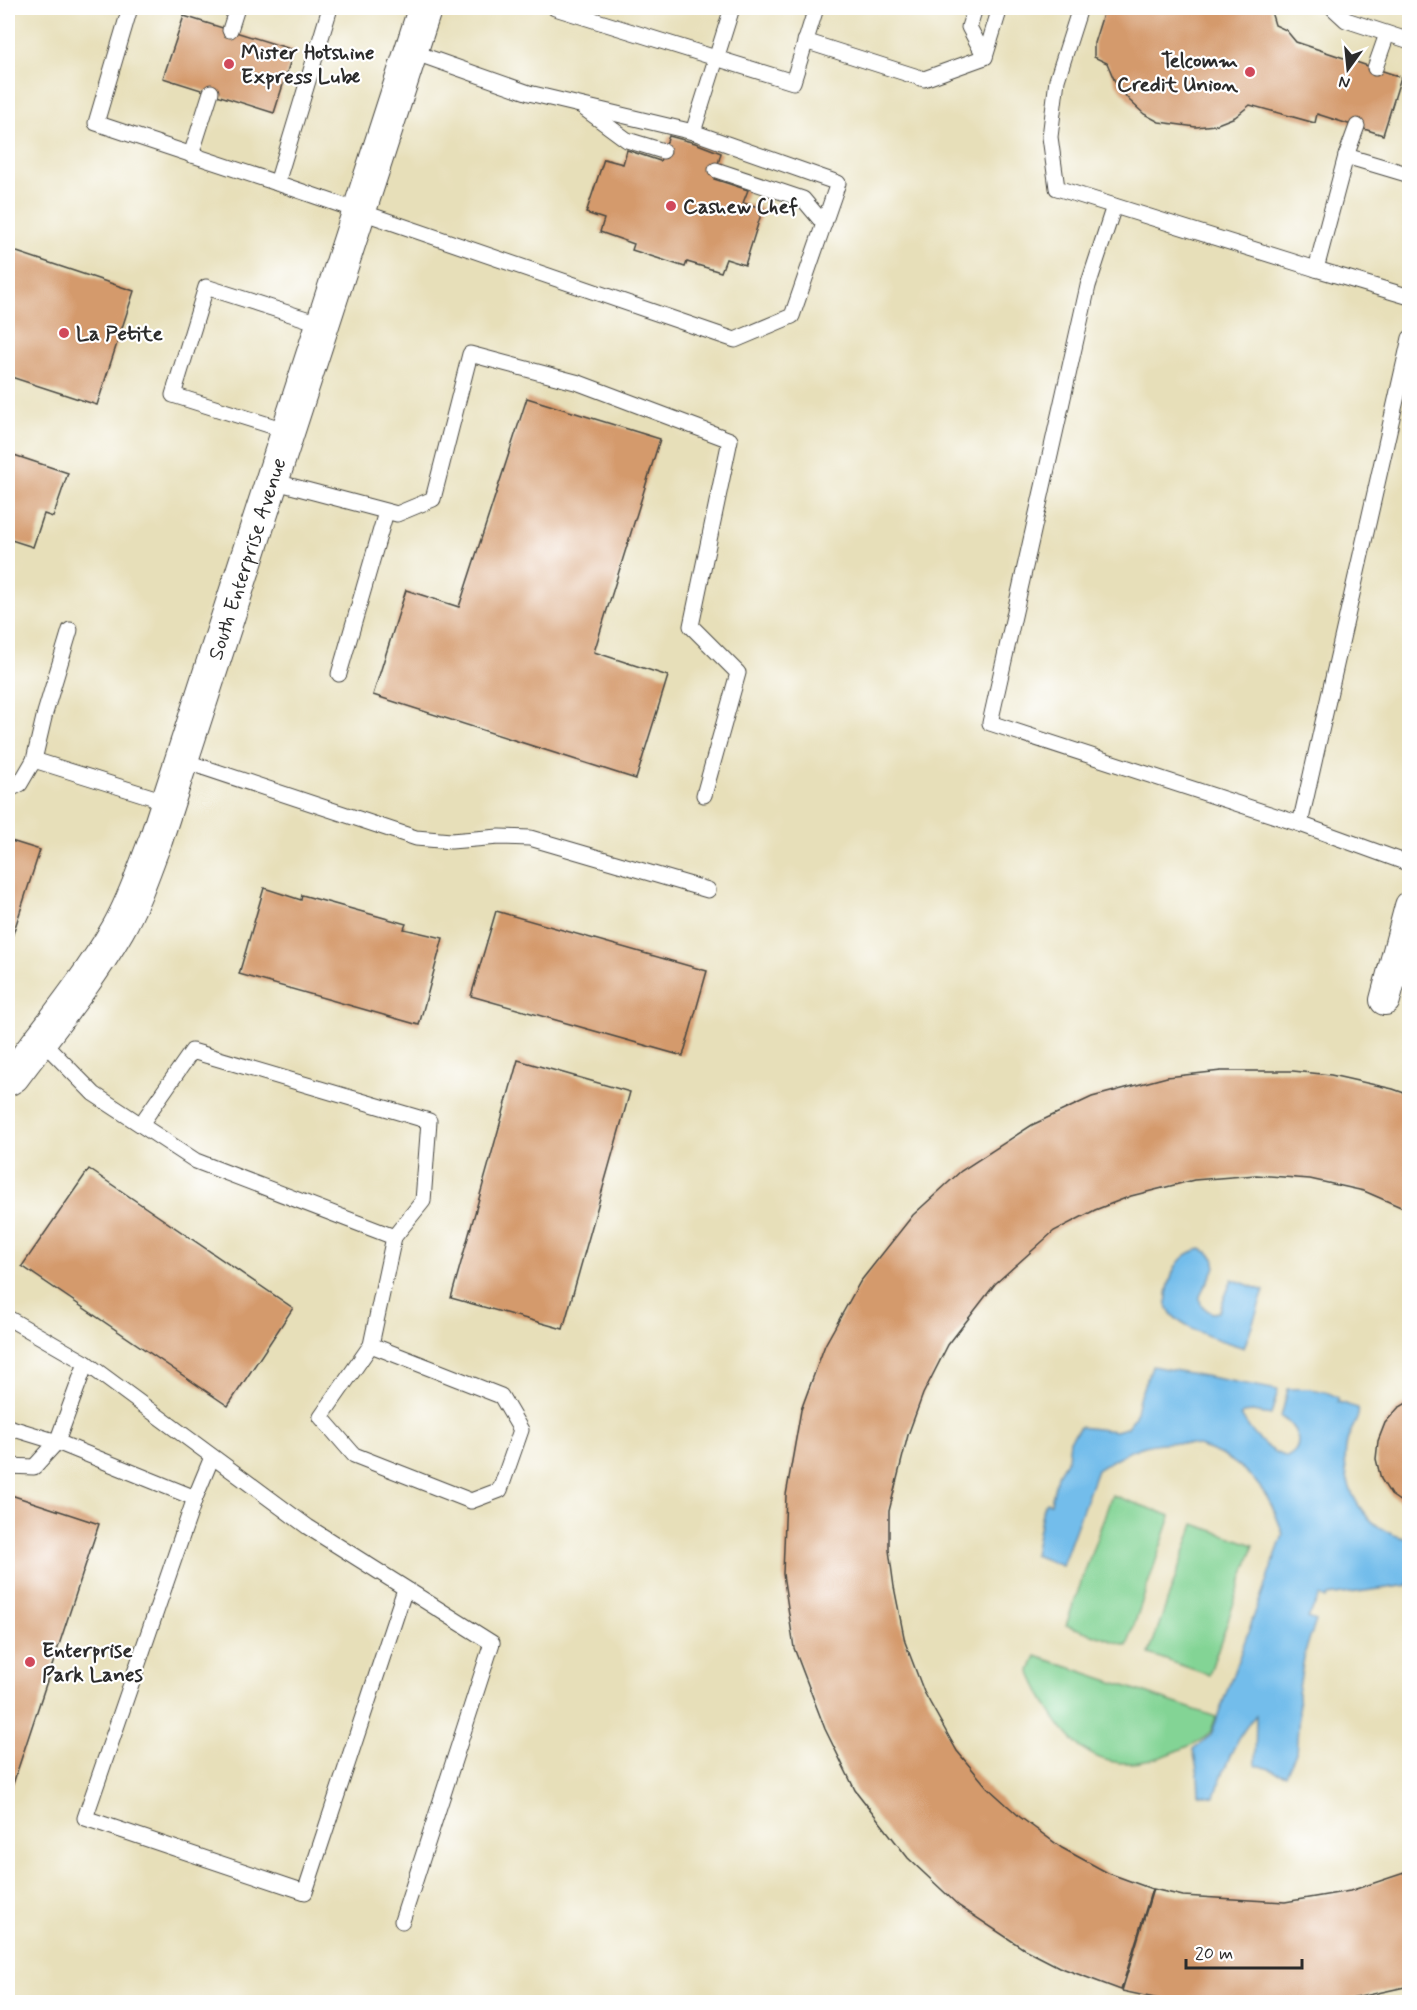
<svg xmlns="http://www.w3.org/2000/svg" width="1417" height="2010" font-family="Mynerve,sans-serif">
<rect width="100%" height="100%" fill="#fff"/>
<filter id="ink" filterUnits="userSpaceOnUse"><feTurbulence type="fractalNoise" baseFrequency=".0167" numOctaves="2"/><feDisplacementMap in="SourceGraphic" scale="12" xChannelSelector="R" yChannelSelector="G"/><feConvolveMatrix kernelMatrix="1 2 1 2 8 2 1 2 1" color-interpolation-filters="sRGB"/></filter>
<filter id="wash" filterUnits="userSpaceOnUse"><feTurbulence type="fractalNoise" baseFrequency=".008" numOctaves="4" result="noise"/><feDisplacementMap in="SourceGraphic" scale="24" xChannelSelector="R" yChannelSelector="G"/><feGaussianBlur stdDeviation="1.35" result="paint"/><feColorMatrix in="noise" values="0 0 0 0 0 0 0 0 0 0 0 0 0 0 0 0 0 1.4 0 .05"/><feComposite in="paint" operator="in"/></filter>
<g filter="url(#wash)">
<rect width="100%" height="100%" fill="#e7dfb9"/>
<g fill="#83d495" stroke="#578060" stroke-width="1.5">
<polygon points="1112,1495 1171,1516 1127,1646 1066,1625"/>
<polygon points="1194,1524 1254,1545 1209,1675 1149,1654"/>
<path d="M1036 1656 1216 1717C1214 1722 1212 1730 1209 1734 1200 1743 1183 1748 1172 1753 1094 1785 1058 1736 1030 1671Z"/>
</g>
<g fill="#73bdeb" stroke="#4f748b" stroke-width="1.5">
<path d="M1201 1249C1244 1266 1172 1296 1213 1313L1219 1312 1232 1279 1264 1291 1244 1348C1224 1341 1172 1328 1167 1305 1165 1294 1170 1282 1173 1272 1179 1259 1187 1252 1201 1249Z"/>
<path d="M1152 1366 1278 1390 1271 1415 1252 1412 1243 1413 1241 1415C1252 1435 1266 1450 1287 1457 1307 1447 1296 1426 1281 1417L1288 1389C1303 1388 1325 1389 1338 1398V1402L1358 1408C1361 1418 1349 1430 1347 1442 1338 1485 1364 1532 1409 1539V1585L1328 1596 1326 1599 1320 1596 1308 1618 1316 1621 1305 1652 1298 1694 1299 1713 1296 1753 1286 1775 1255 1764 1256 1715C1237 1735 1223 1770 1215 1797L1199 1794 1198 1774 1193 1749 1211 1735 1283 1535C1279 1522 1274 1509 1267 1497 1239 1453 1183 1430 1133 1450 1120 1455 1108 1463 1097 1470L1062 1566 1034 1555 1043 1507 1046 1502 1051 1503 1057 1476 1068 1458 1070 1440 1080 1427 1115 1431 1126 1428 1135 1417 1139 1398Z"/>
</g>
<g id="blocks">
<g fill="#d49a6c">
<polygon points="1105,8 1270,8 1275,25 1286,30 1296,42 1401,77 1383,135 1317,114 1315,123 1250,105 1235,117 1215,125 1196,127 1159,122 1144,114 1129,100 1116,84 1107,63 1094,57 1094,43"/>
<polygon points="184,16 294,50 274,113 163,78"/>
<polygon points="669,136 695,143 721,153 714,179 748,190 743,203 763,208 745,265 726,259 721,272 687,262 685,267 632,250 634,244 600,232 604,219 586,213 604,159 623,164 627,150 660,161"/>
<polygon points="8,249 134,291 97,405 8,376"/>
<polygon points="527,398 660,439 594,652 668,676 636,779 373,695 406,590 459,607"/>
<polygon points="8,453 68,473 53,517 44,514 33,547 8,539"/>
<polygon points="8,840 40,850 11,940 8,939"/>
<polygon points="264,888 301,900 302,895 406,924 404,929 443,938 419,1025 239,974"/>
<polygon points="496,911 707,971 683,1056 471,996"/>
<polygon points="518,1060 630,1092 563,1329 451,1298"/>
<polygon points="1221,1071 1293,1071 1331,1075 1393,1089 1410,1095 1410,1211 1364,1191 1310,1179 1256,1175 1194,1180 1131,1196 1095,1210 1054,1231 995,1284 948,1345 923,1394 908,1435 889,1511 889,1550 894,1587 905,1642 924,1692 957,1751 987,1787 1020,1817 1062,1848 1108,1873 1152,1889 1121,1990 1059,1967 1024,1949 959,1906 908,1858 855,1790 825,1729 794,1648 783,1574 786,1495 801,1410 825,1345 860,1282 913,1215 961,1171 1032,1125 1092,1097 1167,1077"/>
<polygon points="89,1169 293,1308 228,1406 22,1266"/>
<polygon points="1410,1401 1410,1508 1391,1495 1381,1479 1376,1459 1378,1441 1385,1423 1398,1408"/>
<polygon points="8,1494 99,1524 8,1799"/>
<polygon points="1410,1871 1410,1985 1405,1987 1337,2002 1173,2002 1122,1991 1153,1889 1183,1896 1285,1902 1350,1891"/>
</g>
</g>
</g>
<g filter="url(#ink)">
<use href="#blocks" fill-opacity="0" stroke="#474640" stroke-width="1.5"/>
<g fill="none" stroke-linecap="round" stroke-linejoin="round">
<g stroke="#474640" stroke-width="17">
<g id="service">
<polyline points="130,8 96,123 277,183 735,340 792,316 838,183 693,132 732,8"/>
<polyline points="555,8 793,82 816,8"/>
<polyline points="975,8 969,27 985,57"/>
<polyline points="1080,8 1057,80 1050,137 1057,188 1316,269"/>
<polyline points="1333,8 1346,20 1410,41"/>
<polyline points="230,30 237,8"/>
<polyline points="805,41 924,79 985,57 1000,8"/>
<polyline points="410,51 529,93 693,132"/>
<polyline points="1375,68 1387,34"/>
<polyline points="585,109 627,140 663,151"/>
<polyline points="191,155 211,92"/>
<polyline points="1346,156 1357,126"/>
<polyline points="716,170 803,199 824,224"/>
<polyline points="1410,175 1346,156 1316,269 1410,297"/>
<polyline points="277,183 330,8"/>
<polyline points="1114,206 1088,286 990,723 1300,824 1410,864"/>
<polyline points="288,431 173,395 206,287 322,324"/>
<polyline points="272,481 397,514 433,499 470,354 579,383 730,440 691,626 738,673 704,795"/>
<polyline points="339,674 386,512"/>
<polyline points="34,760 45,713 70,630"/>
<polyline points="181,760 416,838 451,841 499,837 530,838 708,890"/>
<polyline points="8,790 20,784 34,760 168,802"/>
<polyline points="1300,824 1410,338"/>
<polyline points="40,1039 94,1094 196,1161 394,1237 423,1201 429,1121 192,1051 141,1124"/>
<polyline points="8,1318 86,1363 308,1527 492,1643 402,1921"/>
<polyline points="371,1345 501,1396 521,1430 500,1490 471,1501 354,1455 321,1417 371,1345 394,1237"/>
<polyline points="8,1427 57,1442 195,1498"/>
<polyline points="212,1457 195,1498 85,1818 305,1892 405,1589"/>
<polyline points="8,1466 34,1467 57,1442 86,1363"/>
</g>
</g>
<g stroke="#474640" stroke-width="32">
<polyline id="minor" points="1385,1000 1410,906"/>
</g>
<g stroke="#474640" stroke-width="35">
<g id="tertiary">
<path id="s1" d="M8 1079 13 1076C49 1028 88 981 118 929 134 901 144 870 156 839L425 8"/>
</g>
</g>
<use href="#service" stroke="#fff" stroke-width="15"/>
<use href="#minor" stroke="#fff" stroke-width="30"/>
<use href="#tertiary" stroke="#fff" stroke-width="33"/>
</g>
</g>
<g fill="#d1495b" stroke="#fff" stroke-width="2">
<circle cx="229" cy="64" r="6"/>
<circle cx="1250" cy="72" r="6"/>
<circle cx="671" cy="206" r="6"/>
<circle cx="64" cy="333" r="6"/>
<circle cx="30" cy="1662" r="6"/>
</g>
<g text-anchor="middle" stroke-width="4.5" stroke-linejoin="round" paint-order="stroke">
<g font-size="21" font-weight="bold" fill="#2b2b2b" stroke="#fff" text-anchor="start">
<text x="241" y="59">Mister Hotshine<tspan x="241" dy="24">Express Lube</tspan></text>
<text x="1238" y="67" text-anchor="end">Telcomm<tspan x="1238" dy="24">Credit Union</tspan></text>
<text x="683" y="213">Cashew Chef</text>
<text x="76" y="340">La Petite</text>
<text x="42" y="1657">Enterprise<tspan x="42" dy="24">Park Lanes</tspan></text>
</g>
<g font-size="21" fill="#2b2b2b" stroke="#fff">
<text dy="7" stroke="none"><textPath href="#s1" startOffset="579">South Enterprise Avenue</textPath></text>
</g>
</g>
<rect width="1417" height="2010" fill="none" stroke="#fff" stroke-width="30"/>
<g transform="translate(1348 69) rotate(195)" stroke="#ffffff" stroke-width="4.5" paint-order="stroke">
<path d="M0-4.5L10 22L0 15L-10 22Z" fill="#2b2b2b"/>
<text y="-9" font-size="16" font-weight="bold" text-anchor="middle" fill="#2b2b2b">N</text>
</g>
<path d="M1186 1959v9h116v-9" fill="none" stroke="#2b2b2b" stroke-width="3"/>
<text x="1195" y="1959" font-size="18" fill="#2b2b2b" stroke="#ffffff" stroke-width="4.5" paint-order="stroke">20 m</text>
</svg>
